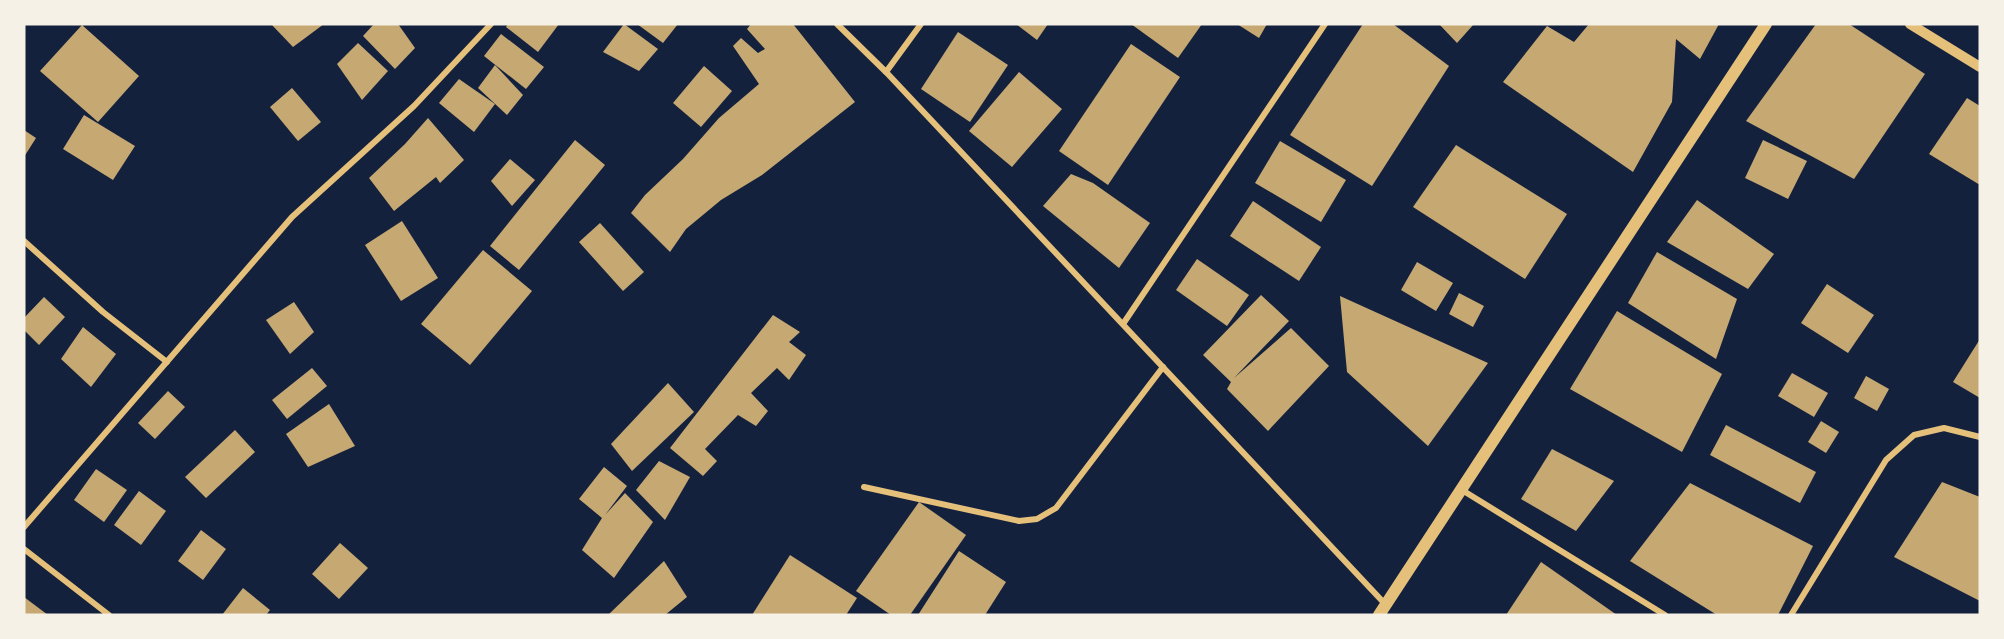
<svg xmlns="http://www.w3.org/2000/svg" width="2004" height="639" font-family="Quicksand,sans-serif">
<rect width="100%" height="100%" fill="#14213d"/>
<g fill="#c6a872">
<polygon points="271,24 324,24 293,47"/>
<polygon points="374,24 398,24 415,48 395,69 363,36"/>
<polygon points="508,24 559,24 538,52 506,27"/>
<polygon points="624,24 658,49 639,71 603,52"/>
<polygon points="637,24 678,24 663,43"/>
<polygon points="751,24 793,24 855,102 762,175 721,200 686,229 670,252 631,213 645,195 683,159 719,118 759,84 733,46 741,38 758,53 765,49 747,29"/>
<polygon points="1016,24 1048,24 1037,40"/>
<polygon points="1131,24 1202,24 1178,58"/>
<polygon points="1237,24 1267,24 1259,38"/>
<polygon points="1363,24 1393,24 1449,66 1372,186 1290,135"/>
<polygon points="1439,24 1474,24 1457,43"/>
<polygon points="1589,24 1719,24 1700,59 1676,39 1672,102 1633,172 1503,82 1547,26 1574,42"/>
<polygon points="1816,24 1849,24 1925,74 1854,179 1746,121"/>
<polygon points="82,25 139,76 98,122 40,71"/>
<polygon points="958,32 1008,65 970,122 921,89"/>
<polygon points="501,34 544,67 526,89 484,56"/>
<polygon points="358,43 388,71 362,100 337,64"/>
<polygon points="1131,44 1180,77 1108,185 1059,151"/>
<polygon points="495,65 523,95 507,115 478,88"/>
<polygon points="704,66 732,91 701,127 673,103"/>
<polygon points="1019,72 1062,109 1012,167 969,131"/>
<polygon points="459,79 495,104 474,132 439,103"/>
<polygon points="292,88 321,122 298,141 270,107"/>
<polygon points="1967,98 1980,106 1980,185 1929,154"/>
<polygon points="84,115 135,146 113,180 63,149"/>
<polygon points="428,118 464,160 440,183 436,177 394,211 369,178 405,144"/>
<polygon points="24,130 36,138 24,157"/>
<polygon points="575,140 605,165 519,270 490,246"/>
<polygon points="1763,140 1807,161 1788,199 1745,178"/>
<polygon points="1280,141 1346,180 1321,222 1255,183"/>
<polygon points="1456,145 1567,214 1525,279 1413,207"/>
<polygon points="510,159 535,180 512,206 491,181"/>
<polygon points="1071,174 1093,183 1150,223 1119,268 1043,206"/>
<polygon points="1697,200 1774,254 1748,289 1667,242"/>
<polygon points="1253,201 1321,247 1299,281 1230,236"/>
<polygon points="402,221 438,278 401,301 365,245"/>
<polygon points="600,223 644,272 623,291 579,242"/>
<polygon points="483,250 532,291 470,365 421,324"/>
<polygon points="1657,252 1737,299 1716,359 1628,303"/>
<polygon points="1197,259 1249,295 1227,326 1176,290"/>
<polygon points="1417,262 1453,283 1436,311 1401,290"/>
<polygon points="1827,284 1874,315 1848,353 1801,323"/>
<polygon points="1459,293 1484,306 1473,327 1449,314"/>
<polygon points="1261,295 1289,321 1234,378 1291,328 1329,366 1268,431 1227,389 1231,382 1203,355"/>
<polygon points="1340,296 1488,363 1428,446 1347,372"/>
<polygon points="44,297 65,317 39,345 24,330 24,318"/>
<polygon points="294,302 314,332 290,354 266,320"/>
<polygon points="1617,311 1722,374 1682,452 1570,389"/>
<polygon points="773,315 800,332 789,342 806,355 789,380 777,368 751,393 768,411 756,426 738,415 705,449 717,461 703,476 670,448"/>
<polygon points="83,327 116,354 91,387 61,359"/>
<polygon points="1980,339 1980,398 1953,382"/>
<polygon points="312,368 327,386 287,419 272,400"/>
<polygon points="1792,373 1828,393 1814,417 1778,396"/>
<polygon points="1866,376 1889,389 1877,411 1854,398"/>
<polygon points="668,383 694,412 632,471 611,444"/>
<polygon points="168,391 185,407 155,439 138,423"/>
<polygon points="329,404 355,446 308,467 286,434"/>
<polygon points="1821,421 1839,432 1826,453 1808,442"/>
<polygon points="1726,425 1816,472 1800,503 1710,455"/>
<polygon points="235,430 255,452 206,498 185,477"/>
<polygon points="1552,449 1614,481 1576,531 1521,499"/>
<polygon points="659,461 690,477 665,520 636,490"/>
<polygon points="604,467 627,486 605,515 625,493 653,522 614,578 582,550 602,518 579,499"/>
<polygon points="96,469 127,490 104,522 74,500"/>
<polygon points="1942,482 1980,497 1980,601 1894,557"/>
<polygon points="1690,483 1813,546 1778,615 1717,615 1630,561"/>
<polygon points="139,491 166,511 141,545 114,525"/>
<polygon points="919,502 966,535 910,615 891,615 856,591"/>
<polygon points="201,530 226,549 203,580 178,561"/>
<polygon points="340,543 368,568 339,599 312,574"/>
<polygon points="959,551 1006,582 985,615 918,615"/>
<polygon points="790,555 857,598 846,615 752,615"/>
<polygon points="664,561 687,597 665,615 608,615"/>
<polygon points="1541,562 1617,615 1506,615"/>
<polygon points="243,588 270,610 266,615 222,615"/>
<polygon points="24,597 48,615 24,615"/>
</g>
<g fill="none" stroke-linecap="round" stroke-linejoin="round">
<g stroke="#e5c07b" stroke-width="6">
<polyline points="837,24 886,72 1386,605"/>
<polyline points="886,72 921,24"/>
<polyline points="24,241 103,312 167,362"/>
<polyline points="1123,324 1325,24"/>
<polyline points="864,487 1019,521 1037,519 1056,508 1163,367"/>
<polyline points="1462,490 1665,615"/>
<polyline points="24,527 292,217 414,106 491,24"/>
<polyline points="24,549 109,615"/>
<polyline points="1791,615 1886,460 1914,435 1944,428 1980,437"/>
</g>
<polyline stroke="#e5c07b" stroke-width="10" points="1910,24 1980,67"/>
<polyline stroke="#e5c07b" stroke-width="12" points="1379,615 1766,24"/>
</g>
<rect width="2004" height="639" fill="none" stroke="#f6f1e7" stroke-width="51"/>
</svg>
